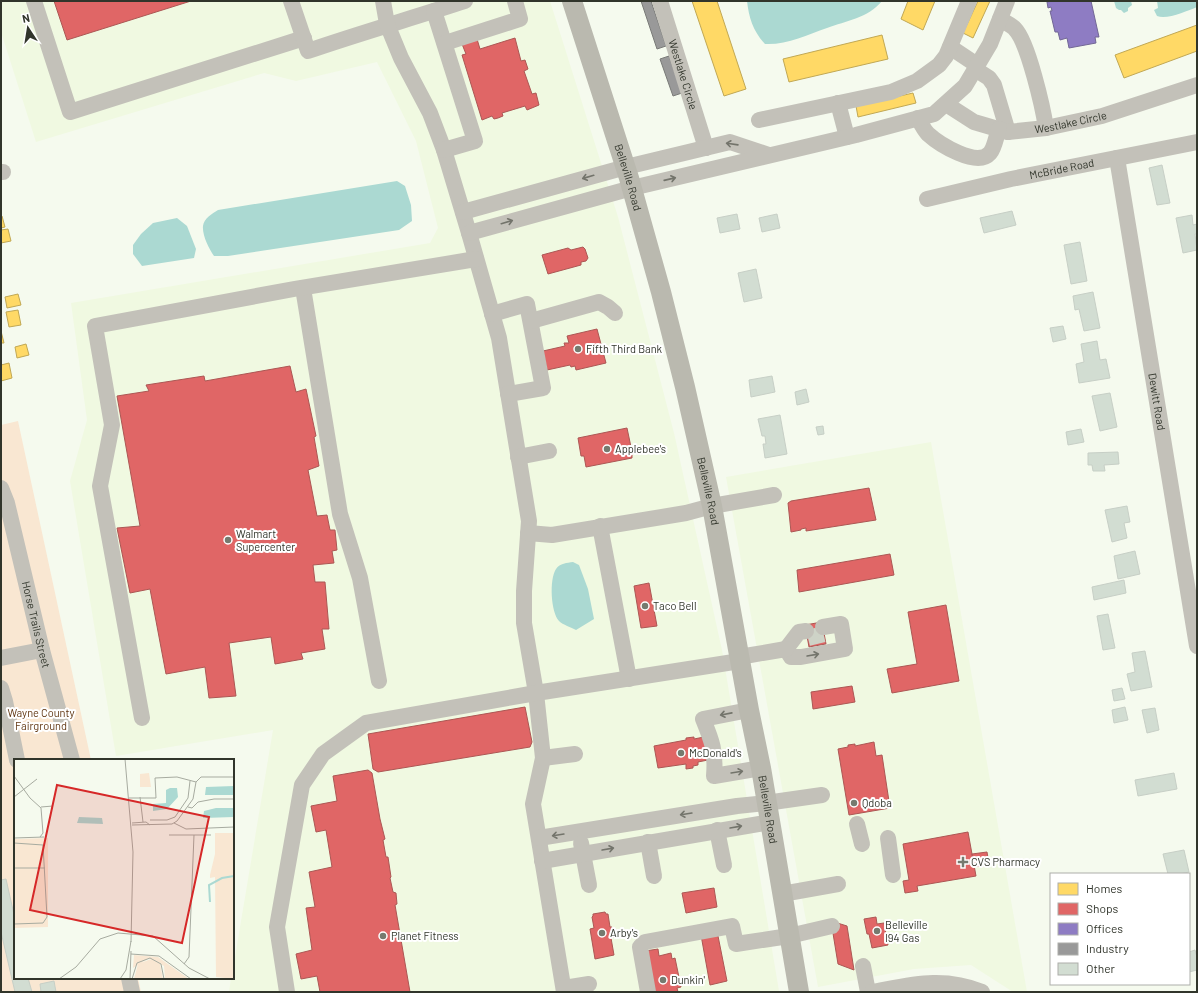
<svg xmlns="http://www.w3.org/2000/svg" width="1198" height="993" font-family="Barlow,sans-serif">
<rect width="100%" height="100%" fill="#f5faee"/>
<g fill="#f0f9e1">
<polygon points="1,1 550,1 618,217 674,433 722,650 779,991 229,992 231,978 233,978 233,969 273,730 116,756 70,481 87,420 71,303 430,243 438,228 416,141 377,62 296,81 264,73 36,142 1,32"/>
<polygon points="931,442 1027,992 1013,992 971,965 914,969 818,987 726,477"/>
</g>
<polygon fill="#f9e7d2" points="18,421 91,760 15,760 15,978 138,978 141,992 1,992 1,425"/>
<g fill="#abd9d2">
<path d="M747 1H882C868 18 846 21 827 28 807 35 787 45 765 44 753 31 749 18 747 1Z"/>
<polygon points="1114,1 1131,1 1132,5 1128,8 1128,11 1124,13 1121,10 1119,10 1116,8"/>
<path d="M1157 1H1197V7C1187 11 1167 20 1157 16L1154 10 1158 8Z"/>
<path d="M397 181 405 186 411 205 412 221 399 230 228 256H214C209 249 202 235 203 226 204 218 212 214 218 210Z"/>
<polygon points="177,218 187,226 196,249 194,258 142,266 133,254 133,245 141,234 153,223"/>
<path d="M573 562 579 565 588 589 594 619 576 630C571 627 563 625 559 621 551 612 549 580 556 569 560 563 567 563 573 562Z"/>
</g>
<g fill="#ffd966" stroke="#c1a854">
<polygon points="692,1 717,1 746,89 724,96"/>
<polygon points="908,1 935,1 923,30 901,19"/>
<polygon points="978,1 990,1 973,38 963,33"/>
<polygon points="1197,25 1197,51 1124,78 1115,55"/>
<polygon points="882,35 888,59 789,82 783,59"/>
<polygon points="913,93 916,103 858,117 856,106"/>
<polygon points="1,216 2,216 5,227 1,228"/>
<polygon points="8,229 11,241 1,243 1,230"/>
<polygon points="18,294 21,305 7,308 5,297"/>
<polygon points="18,310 21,325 9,327 6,312"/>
<polygon points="1,331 4,343 1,343"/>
<polygon points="26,344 29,355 17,358 15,347"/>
<polygon points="9,363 12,378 1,381 1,365"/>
</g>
<g fill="#e06666" stroke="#ac5754">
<polygon points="54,1 191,1 67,40"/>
<polygon points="515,38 521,61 525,60 528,69 524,71 532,94 536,93 539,105 527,110 525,106 502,113 503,116 498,118 494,119 492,116 482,120 462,55 466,54 462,44 477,39 480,49"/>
<polygon points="583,247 585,249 588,258 586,261 581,262 581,265 548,274 542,255 568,248 571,250"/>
<polygon points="597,329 606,363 576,370 575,366 571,367 570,365 547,370 543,351 565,346 564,343 569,343 567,336"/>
<polygon points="290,366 296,392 306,389 316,436 314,437 319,466 308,470 317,516 327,515 330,530 335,530 337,550 332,551 334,563 313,565 315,582 325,582 329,629 322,629 325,649 301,653 303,659 275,664 271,637 229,643 236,696 209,698 205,667 166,674 150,589 130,593 117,528 140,526 117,396 149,391 146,385 204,376 205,381"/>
<polygon points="627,428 631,447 635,447 636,453 632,454 632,458 586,467 584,456 581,456 578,438"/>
<polygon points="869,488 876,520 806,531 806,528 801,529 801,530 791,532 788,503 791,501"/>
<polygon points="890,554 894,575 799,592 797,570"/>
<polygon points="649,583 657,626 641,628 634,586"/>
<polygon points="946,605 959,681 892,693 887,669 917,664 908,612"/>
<polygon points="822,622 826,644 809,647 805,625"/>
<polygon points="852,686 855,702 813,709 811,692"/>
<polygon points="525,707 532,742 530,747 378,772 373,769 368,734"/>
<polygon points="694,737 694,739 704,737 708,760 698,762 698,765 693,766 693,768 686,769 686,764 658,768 654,746 686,740 686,738"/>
<polygon points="874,742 876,756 882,755 890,808 849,815 838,749 848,747 848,745 855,744 855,746"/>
<polygon points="368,770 372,773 380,819 385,839 383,840 386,857 388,857 391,877 390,878 393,892 396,893 397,904 395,905 410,992 320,992 317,976 301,979 296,954 312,950 306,908 315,907 309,872 332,867 326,830 316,832 311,806 337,801 333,776"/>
<polygon points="968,832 976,876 917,886 918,891 905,893 903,881 909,880 903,844"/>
<polygon points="987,852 989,864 974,867 972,854"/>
<polygon points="714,888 717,907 686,913 682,893"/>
<polygon points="605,912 606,914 608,914 610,927 612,927 614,937 611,938 614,955 595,959 590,929 594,928 592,917 593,916 593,914"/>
<polygon points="876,917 877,924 884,923 888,945 872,948 869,934 867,934 864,919"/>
<polygon points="831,921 847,926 854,970 838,964"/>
<polygon points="717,931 727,981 710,985 701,935"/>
<polygon points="658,949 659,956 671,953 672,959 675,958 681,987 677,988 678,992 652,992 645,951"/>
</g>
<polygon fill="#8e7cc3" stroke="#726795" points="1051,1 1091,1 1099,37 1095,37 1096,43 1069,48 1067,38 1060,40 1058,32 1055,32 1050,11 1052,11 1051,7 1048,8 1047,2"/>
<g fill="#999" stroke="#7a7b78">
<polygon points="641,1 651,1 666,46 657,49"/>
<polygon points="669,56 682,93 673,96 660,59"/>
</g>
<g fill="#d2ddd2" stroke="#c7cfc6">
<polygon points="1162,165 1170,203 1157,205 1149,168"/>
<polygon points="1012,211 1016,225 984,233 980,218"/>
<polygon points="737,214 740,229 720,233 717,218"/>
<polygon points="777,214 780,228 762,232 759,218"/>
<polygon points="1192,215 1193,225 1197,224 1197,234 1195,234 1197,250 1183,253 1176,218"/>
<polygon points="1080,242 1087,281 1071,284 1064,245"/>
<polygon points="756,269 762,298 744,302 738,273"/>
<polygon points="1093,292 1100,328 1084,331 1079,309 1075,310 1073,296"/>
<polygon points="1063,326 1066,339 1053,342 1050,328"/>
<polygon points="1097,341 1100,360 1106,359 1110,378 1079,383 1076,364 1084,362 1081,344"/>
<polygon points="772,376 775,392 751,397 749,380"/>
<polygon points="806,389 809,402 797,405 795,392"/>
<polygon points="1110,393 1117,427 1100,431 1092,396"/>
<polygon points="780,415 787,454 765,458 763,444 766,444 765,436 762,436 758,419"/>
<polygon points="823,426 824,434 818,435 816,427"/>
<polygon points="1081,429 1084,442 1068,445 1066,432"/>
<polygon points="1118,452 1119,464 1104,465 1105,471 1093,471 1092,465 1088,465 1088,453"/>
<polygon points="1127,506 1130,522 1124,523 1127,538 1112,542 1105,510"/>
<polygon points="1135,551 1140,574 1118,579 1114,556"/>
<polygon points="1124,580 1126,593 1094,600 1092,587"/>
<polygon points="1108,614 1115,648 1103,650 1097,616"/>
<polygon points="1145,651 1152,687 1131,691 1127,674 1135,672 1132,653"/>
<polygon points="1122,688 1125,699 1114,701 1112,690"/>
<polygon points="1125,707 1128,720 1114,723 1112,710"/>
<polygon points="1155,708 1159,730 1147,733 1142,710"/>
<polygon points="1174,773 1177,789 1138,796 1135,780"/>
<polygon points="1184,850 1189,872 1180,874 1168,874 1163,854"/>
<polygon points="6,879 15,919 15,978 28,978 32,992 15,992 1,932 1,880"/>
<polygon points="1195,950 1197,957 1197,970 1189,972 1189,952"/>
<polygon points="54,981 56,992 41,992 40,984"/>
</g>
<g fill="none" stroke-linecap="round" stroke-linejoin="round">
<polyline stroke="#ced3c7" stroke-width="16" stroke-dasharray="16 8" stroke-linecap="butt" points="808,638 824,634"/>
<g stroke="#c3c1b9" stroke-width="16">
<polyline points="34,1 70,112 304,38"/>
<path d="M291 1 308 51C360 33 413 18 465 1"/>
<polyline points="383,1 387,24 401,58 430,113 444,150 469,233 499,338 529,521 524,591 524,623 536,693 543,758 533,804 564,992"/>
<path id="s1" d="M660 1 706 148"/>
<polyline points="434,11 475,141 444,150"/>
<path d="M1000 19C1004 22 1012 25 1015 29 1028 42 1043 108 1046 128"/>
<polyline points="445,43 520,19 515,1"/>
<polyline points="950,47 977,65"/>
<polyline points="975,69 989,78 994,85 1008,132"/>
<polyline points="838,103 847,137"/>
<path id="s2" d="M946 104 974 122 1008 132 1046 128 1102 116 1197 85"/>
<path d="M918 118C921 124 924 130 928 134 939 144 977 168 990 153 995 147 996 136 999 129"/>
<polyline points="759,120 891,92 917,81 939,65 946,56 969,1"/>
<path id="s3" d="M1117 158 1197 646"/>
<polyline points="1,172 3,172"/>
<path id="s4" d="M927 199 1011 179 1197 142"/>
<polyline points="463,212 626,167 730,142 769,155"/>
<polyline points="469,233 632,188 856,135 934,114 965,86 990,44 1007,1"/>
<polyline points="303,288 340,514 360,578 379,681"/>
<polyline points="492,314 527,304 543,388 508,394"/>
<polyline points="531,321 599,302 608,307 615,313"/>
<polyline points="518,457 549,451"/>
<path id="s5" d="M1 488 7 503 42 650 72 760"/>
<polyline points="600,526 629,679"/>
<polyline points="528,533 552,535 686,513 712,506 774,495"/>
<polyline points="806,631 799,632 786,649 791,657 801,657 845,649 841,624 823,627"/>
<polyline points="739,657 786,649"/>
<polyline points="1,658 42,650"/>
<polyline points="1,688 5,701 17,760"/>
<path d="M749 710 703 719C712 741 716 751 714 776L761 768"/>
<polyline points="142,718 100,486 112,425 95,326 294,289 476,259"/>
<polyline points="543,758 575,754"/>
<polyline points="857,824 862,844"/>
<polyline points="717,830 724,865"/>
<polyline points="539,838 737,806 766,803 822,795"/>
<polyline points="888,838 893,875"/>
<polyline points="648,842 654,876"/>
<polyline points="581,843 589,885"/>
<polyline points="542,861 770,822"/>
<polyline points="782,894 838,884"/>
<polyline points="863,966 868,992"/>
<polyline points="129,978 132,992"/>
<polyline points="564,988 589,984"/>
<polyline points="287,992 277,927 302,785 323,754 366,723 536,693 740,661"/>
<polyline points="648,992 640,947 645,942 732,926 736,944 789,936 832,926"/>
<path d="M872 992C911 985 943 976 982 992"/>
</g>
<path stroke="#bab9af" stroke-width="20" id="s6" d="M572 1 629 178 661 292 685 387 712 506 749 710 761 768 799 992"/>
</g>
<defs><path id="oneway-shaft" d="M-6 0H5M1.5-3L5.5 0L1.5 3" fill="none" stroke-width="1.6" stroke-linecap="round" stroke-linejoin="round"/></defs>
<g stroke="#73746b">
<use href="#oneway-shaft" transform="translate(732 144) rotate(-172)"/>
<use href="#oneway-shaft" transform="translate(588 177) rotate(164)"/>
<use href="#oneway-shaft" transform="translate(670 179) rotate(-13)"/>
<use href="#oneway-shaft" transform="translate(507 222) rotate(-16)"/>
<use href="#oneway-shaft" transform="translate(813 655) rotate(-10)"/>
<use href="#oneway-shaft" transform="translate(726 714) rotate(169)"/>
<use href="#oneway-shaft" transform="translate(737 772) rotate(-9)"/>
<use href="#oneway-shaft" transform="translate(686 814) rotate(171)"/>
<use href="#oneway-shaft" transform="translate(736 827) rotate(-10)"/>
<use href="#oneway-shaft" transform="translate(558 835) rotate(171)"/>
<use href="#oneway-shaft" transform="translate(608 849) rotate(-10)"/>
</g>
<g fill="#767a6f" stroke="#fff" stroke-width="1.5">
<circle cx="578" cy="349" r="4"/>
<circle cx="607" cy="449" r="4"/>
<circle cx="228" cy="540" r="4"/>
<circle cx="645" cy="606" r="4"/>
<circle cx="681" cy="753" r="4"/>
<circle cx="854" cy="803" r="4"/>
<path d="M961 856h4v4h4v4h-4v4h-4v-4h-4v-4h4z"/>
<circle cx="877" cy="931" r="4"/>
<circle cx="602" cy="933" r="4"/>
<circle cx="383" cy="936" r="4"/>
<circle cx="663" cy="980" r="4"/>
</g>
<g text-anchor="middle" stroke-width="4" stroke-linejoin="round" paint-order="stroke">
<g font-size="11" fill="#31352b" stroke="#fff">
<text dy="4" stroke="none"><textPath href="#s1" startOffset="77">Westlake Circle</textPath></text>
<text dy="4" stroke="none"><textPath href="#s2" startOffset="132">Westlake Circle</textPath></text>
<text dy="4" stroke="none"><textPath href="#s4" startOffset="138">McBride Road</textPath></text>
<text dy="4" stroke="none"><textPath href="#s6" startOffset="185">Belleville Road</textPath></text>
<text dy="4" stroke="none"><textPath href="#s3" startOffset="247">Dewitt Road</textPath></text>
<text dy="4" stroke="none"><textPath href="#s6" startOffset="509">Belleville Road</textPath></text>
<text dy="4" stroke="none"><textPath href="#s5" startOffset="141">Horse Trails Street</textPath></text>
<text dy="4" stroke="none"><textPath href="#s6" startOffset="833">Belleville Road</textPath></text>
</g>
<g font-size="11" fill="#31352b" stroke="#fff" text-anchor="start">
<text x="586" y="353">Fifth Third Bank</text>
<text x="615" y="453">Applebee's</text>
<text x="236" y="538">Walmart<tspan x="236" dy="13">Supercenter</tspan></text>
<text x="653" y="610">Taco Bell</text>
<text x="689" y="757">McDonald's</text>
<text x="862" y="807">Qdoba</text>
<text x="971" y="866">CVS Pharmacy</text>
<text x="885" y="929">Belleville<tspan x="885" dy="13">I94 Gas</tspan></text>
<text x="610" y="937">Arby's</text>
<text x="391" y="940">Planet Fitness</text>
<text x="671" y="984">Dunkin'</text>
</g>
<g font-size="11" fill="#613713" stroke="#fff">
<text x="41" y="717">Wayne County<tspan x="41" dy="13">Fairground</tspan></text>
</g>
</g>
<g transform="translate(14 759)">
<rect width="220" height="220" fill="#f5faee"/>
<path d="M135 14 137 28H126V15ZM201 74H220V220L202 218 201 118 196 119V116L201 95ZM34 79V168L0 169V80ZM120 196 144 198 175 220H151L150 207 135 199 119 209ZM137 200 146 205 149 220H120L124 205Z" fill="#f9e7d2"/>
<path d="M220 27V36H191L192 28ZM156 29H163L164 38 153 50 139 52V45L152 44V31ZM202 49H220V58L189 59 190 52ZM65 58 88 59 89 65 63 64Z" fill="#abd9d2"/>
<path fill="none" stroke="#abd9d2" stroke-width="2" d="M196 143 195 126 208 119 220 117"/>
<path fill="none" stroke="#a7aba0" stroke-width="1" d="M111 0 119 93 117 183M0 17 16 39 27 49 29 74 26 78M0 38 23 20M126 38 129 63M115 39H142L141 19 163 18 182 23 187 18H220M27 48 39 47M174 48 178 49 184 43 200 40H220M136 61H153L161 58 174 39 176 22M118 64 132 63 136 66M160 64 172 70 220 68M118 66 158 65 163 62 179 40 182 23M155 76H197M0 79 30 78M0 84 29 86 33 158 29 164 0 165M0 109H31M117 195 145 197 177 220M170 205 175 198 180 76M45 220 62 208 86 180 104 174 139 177 175 209 196 220M106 220 112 211 117 182M116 220 117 192M118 220 123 204 136 199 147 205 150 220"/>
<path fill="#d62828" fill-opacity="0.15" stroke="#d62828" stroke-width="2" d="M43 26 195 58 168 184 16 151Z"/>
<rect width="220" height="220" fill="none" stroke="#31352b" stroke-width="2"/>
</g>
<rect width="1198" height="993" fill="none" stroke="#31352b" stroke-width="4"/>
<rect x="1050" y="873" width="140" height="112" fill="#ffffff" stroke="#adaeaa"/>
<rect x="1058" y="883" width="20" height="12" fill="#ffd966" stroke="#adaeaa"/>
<text x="1086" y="893" font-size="12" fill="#31352b">Homes</text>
<rect x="1058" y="903" width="20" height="12" fill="#e06666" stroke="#adaeaa"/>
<text x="1086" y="913" font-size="12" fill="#31352b">Shops</text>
<rect x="1058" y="923" width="20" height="12" fill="#8e7cc3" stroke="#adaeaa"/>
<text x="1086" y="933" font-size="12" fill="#31352b">Offices</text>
<rect x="1058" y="943" width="20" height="12" fill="#999999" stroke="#adaeaa"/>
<text x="1086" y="953" font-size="12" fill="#31352b">Industry</text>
<rect x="1058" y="963" width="20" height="12" fill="#d2ddd2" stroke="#adaeaa"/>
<text x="1086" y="973" font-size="12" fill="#31352b">Other</text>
<g transform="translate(28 28) rotate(348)" stroke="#ffffff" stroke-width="3" paint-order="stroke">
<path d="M0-3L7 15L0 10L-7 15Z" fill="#31352b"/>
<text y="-6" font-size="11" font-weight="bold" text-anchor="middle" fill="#31352b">N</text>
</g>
</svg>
